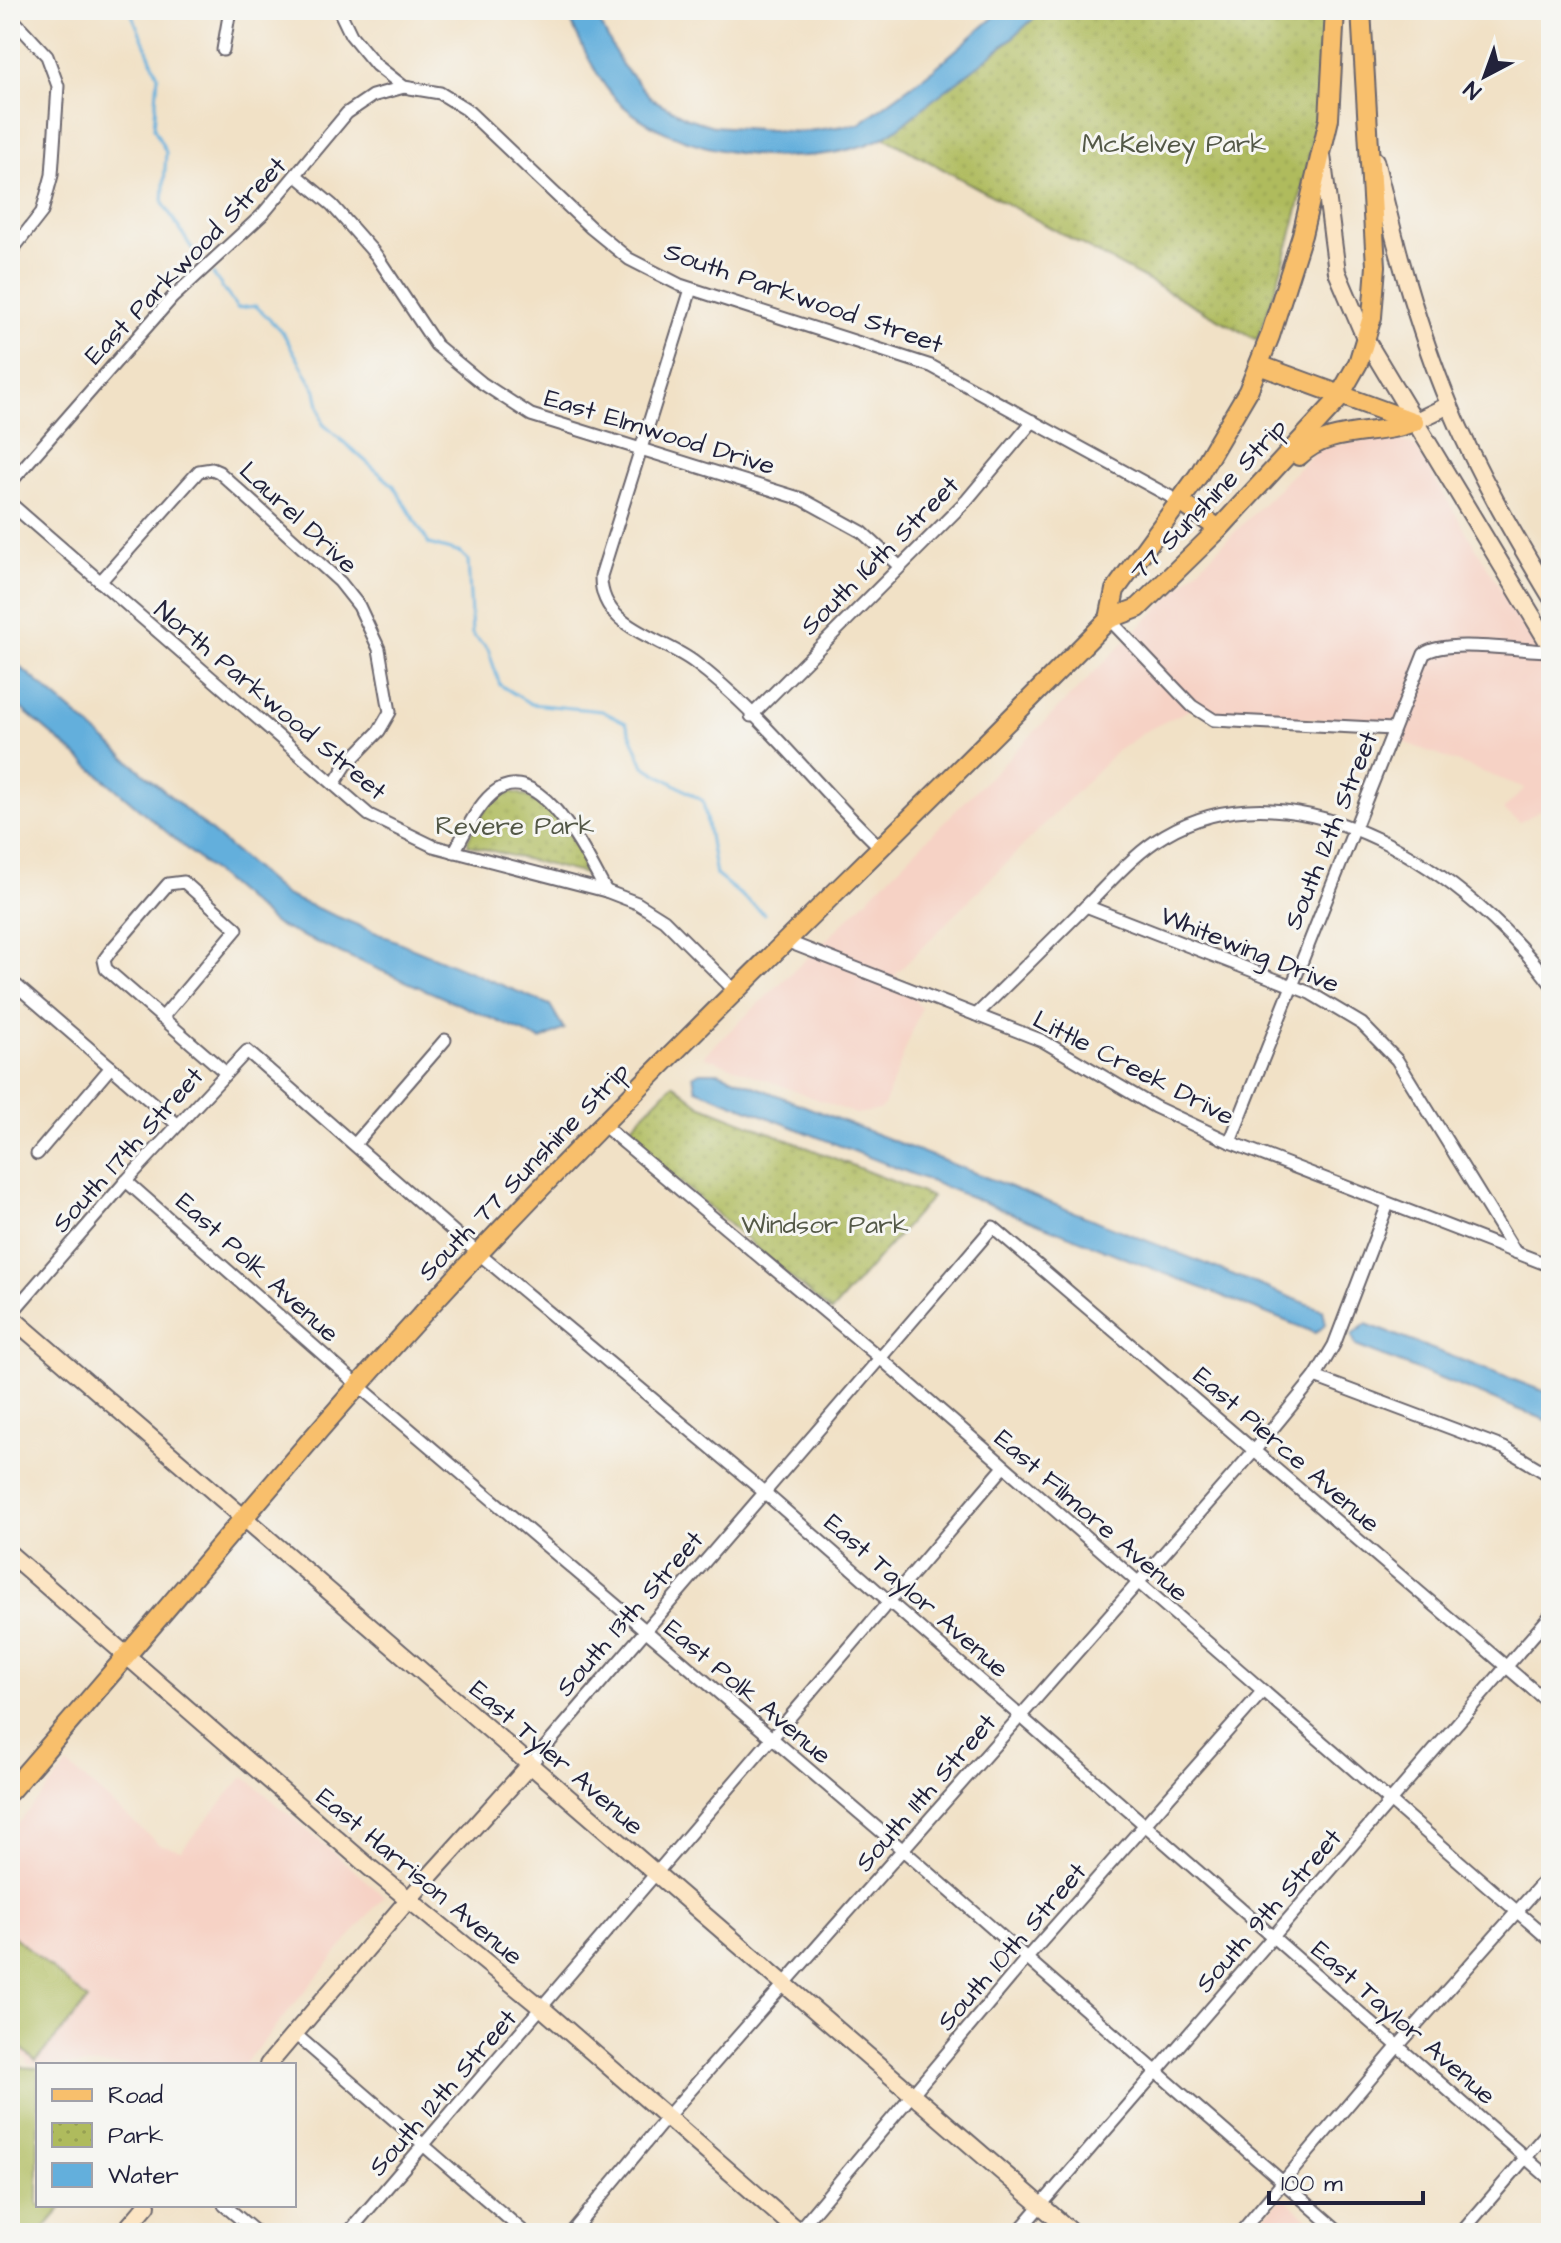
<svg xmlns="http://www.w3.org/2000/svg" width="1561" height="2243" font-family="'Architects Daughter',sans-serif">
<defs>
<pattern id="park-dots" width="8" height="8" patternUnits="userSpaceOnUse" patternTransform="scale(2)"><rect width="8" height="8" fill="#afbb5d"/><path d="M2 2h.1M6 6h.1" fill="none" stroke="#96a052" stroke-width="1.8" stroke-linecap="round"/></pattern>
</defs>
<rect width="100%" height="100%" fill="#f6f6f2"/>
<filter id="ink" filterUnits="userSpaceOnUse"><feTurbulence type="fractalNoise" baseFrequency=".0125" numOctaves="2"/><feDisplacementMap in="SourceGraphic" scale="16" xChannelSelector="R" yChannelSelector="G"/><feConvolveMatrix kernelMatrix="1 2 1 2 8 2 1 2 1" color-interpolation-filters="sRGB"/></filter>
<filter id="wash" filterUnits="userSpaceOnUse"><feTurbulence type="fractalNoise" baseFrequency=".006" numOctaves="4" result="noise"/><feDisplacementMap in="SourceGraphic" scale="32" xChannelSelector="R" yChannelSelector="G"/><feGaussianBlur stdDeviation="1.8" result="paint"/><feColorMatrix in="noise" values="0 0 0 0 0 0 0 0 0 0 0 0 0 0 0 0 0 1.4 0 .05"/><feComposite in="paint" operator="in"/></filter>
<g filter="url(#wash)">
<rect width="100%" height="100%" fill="#f1e1c6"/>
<g fill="#f6d2c5">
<polygon points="1390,437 1415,446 1551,673 1551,827 1541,810 1520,822 1503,810 1525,788 1398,740 1379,722 1214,714 1201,704 1146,731 1116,752 895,975 921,1008 884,1106 879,1110 856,1114 703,1056 821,945 1311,456 1322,447"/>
<polygon points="68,1765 159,1844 181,1850 244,1776 384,1896 244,2065 40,2065 26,2063 28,2060 10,2043 10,1832"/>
<polygon points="1280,2199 1287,2200 1325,2233 1251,2233"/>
</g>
<g fill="#afbb5d" stroke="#686e4c" stroke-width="2">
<polygon points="10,1933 88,2000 36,2061 10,2038"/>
<polygon points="10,2055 19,2062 15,2067 38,2068 38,2205 64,2205 40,2233 10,2233"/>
</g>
<g fill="url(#park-dots)" stroke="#686e4c" stroke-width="2">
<path d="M1042 10H1325C1322 122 1297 235 1257 340L884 137 1002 47Z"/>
<path d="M510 792C542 793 585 846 589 875L468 845V839C479 821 488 798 510 792Z"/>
<polygon points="673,1084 700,1105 932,1197 831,1312 624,1134"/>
</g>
<g fill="#63afdc" stroke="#42688c" stroke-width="2">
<path d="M567 10H593L622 65 652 99 687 118 713 126 800 132 859 124 934 69 1002 10H1042C1008 45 968 73 929 103 914 114 898 131 880 139 806 173 670 158 613 96 597 78 574 32 567 10Z"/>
<polygon points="10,658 285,895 550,1005 564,1029 541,1040 276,925 10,699"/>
<polygon points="700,1072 718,1072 1323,1310 1326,1324 1316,1333 696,1089 693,1076"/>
<polygon points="1366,1324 1551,1394 1551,1422 1356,1346 1352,1335"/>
</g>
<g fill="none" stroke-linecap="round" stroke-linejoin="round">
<g stroke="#63afdc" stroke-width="3">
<polyline points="130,10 158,75 154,128 166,152 163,203 198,258"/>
<polyline points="213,274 237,308 256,306 283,333 316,391 323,424 394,486 429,544 461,553 468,560 472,634 488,649 500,685 531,704 602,711 626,723 644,766 703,801 716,875 764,914"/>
</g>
</g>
</g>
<g filter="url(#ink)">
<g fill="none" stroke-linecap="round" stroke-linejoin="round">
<g stroke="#6a656c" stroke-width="15">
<g id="street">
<polyline points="339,10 351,35 376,65 404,87 440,93 466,109 591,228 629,259 680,285 931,366 1182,503"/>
<polyline points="10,16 47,56 58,86 52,175 42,212 10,253"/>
<polyline points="223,50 230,10"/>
<polyline points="297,176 332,205 376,255 436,345 482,383 531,415 802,499 862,532 899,566"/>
<path d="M691 289 601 576C600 628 659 636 694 662 760 711 820 791 882 849"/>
<polyline points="10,483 172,298 262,215 347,113 372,96 404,87"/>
<polyline points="10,503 369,815 433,846 606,891 637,903 664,920 736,992"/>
<polyline points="100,582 199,471 212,469 219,472 340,582 359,606 379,649 390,712 379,731 346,765 334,784"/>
<polyline points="1109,619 1192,706 1214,720 1393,729"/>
<polyline points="751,716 966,501 1033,421"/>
<path d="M454 852C465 833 476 808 492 794 540 753 589 861 606 891"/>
<polyline points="1086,906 1310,993 1362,1024 1397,1060 1515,1252"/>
<polyline points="786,941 1043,1041 1155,1107 1230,1142 1551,1266"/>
<polyline points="10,985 17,986 178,1125"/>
<path d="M976 1015C1014 978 1051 941 1089 903 1112 880 1136 852 1165 835 1301 756 1472 877 1551 984"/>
<polyline points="162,1018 237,929 184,882 168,884 112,949 104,960 106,969 226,1073"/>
<polyline points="603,1125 880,1358 1551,1941"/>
<path d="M1230 1142 1424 654C1445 638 1522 651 1551 651"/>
<polyline points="355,1144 445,1040"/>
<polyline points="37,1154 111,1067"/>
<polyline points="126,1181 359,1386 903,1850 1341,2233"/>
<polyline points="10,1315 126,1181 247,1051 478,1253 764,1492 1551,2180"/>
<polyline points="1315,1377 1504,1448 1551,1476"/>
<polyline points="529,1766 993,1227 1551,1705"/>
<polyline points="295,2034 525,2233"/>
<polyline points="224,2205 257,2233"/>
<polyline points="348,2233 1004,1467"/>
<polyline points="571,2233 667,2117 1255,1450 1315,1377 1334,1345 1388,1204"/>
<polyline points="796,2233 1026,1959 1262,1692"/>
<polyline points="1017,2233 1551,1615"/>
<polyline points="1240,2233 1398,2046 1551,1873"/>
<polyline points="1461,2233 1551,2128"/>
</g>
</g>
<g stroke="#6a656c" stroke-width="20">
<g id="secondary">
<polyline points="1322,155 1337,272 1366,340 1551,647"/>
<path d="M1375 160C1395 242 1416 325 1449 404 1476 471 1514 535 1551 597"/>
<polyline points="1414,422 1449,405"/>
<polyline points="10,1316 1073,2233"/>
<polyline points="10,1554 369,1867 543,2009 800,2233"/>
<polyline points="268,2065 408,1900 529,1766"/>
<polyline points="123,2233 147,2205"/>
</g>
</g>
<g stroke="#6a656c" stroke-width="22">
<g id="primary">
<polyline points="1259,365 1414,422"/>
<path d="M1299 456C1329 426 1377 437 1414 422"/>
<polyline points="1182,503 1219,529"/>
<polyline points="1109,619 1115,590 1198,476 1248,391 1270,336 1302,235 1329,119 1335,10"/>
<path d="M10 1791C166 1613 315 1427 477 1255 682 1037 900 833 1109 619L1138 608 1219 529 1336 402 1358 363 1372 317 1376 266 1361 10"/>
</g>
</g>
<use href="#street" stroke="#fff" stroke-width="11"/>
<use href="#secondary" stroke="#fce5c4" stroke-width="16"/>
<use href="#primary" stroke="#f8bf6c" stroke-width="18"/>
</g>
</g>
<g text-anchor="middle" stroke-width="6" stroke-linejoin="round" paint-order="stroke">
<g font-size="26" fill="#535847" stroke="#f6f6f2">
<text x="1174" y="152">McKelvey Park</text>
<text x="515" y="834">Revere Park</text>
<text x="825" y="1233">Windsor Park</text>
</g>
<g font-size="26" fill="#22223b" stroke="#f6f6f2">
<text transform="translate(185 260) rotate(-46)" y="9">East Parkwood Street</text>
<text transform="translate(804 297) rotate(19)" y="9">South Parkwood Street</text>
<text transform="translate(660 431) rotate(17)" y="9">East Elmwood Drive</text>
<text transform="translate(1208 499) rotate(-46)" y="9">77 Sunshine Strip</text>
<text transform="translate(299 517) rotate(43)" y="9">Laurel Drive</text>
<text transform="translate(879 555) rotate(-45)" y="9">South 16th Street</text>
<text transform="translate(271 700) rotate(40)" y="9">North Parkwood Street</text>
<text transform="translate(1330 830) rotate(-68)" y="9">South 12th Street</text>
<text transform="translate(1250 949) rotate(22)" y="9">Whitewing Drive</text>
<text transform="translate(1134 1067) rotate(27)" y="9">Little Creek Drive</text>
<text transform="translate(127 1149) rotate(-48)" y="9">South 17th Street</text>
<text transform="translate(523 1171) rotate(-46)" y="9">South 77 Sunshine Strip</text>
<text transform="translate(258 1267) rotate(42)" y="9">East Polk Avenue</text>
<text transform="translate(1287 1449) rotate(41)" y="9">East Pierce Avenue</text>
<text transform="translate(1092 1515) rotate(41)" y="9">East Filmore Avenue</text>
<text transform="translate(917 1595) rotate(41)" y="9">East Taylor Avenue</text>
<text transform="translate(629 1613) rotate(-49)" y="9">South 13th Street</text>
<text transform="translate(748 1691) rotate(40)" y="9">East Polk Avenue</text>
<text transform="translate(557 1757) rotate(41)" y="9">East Tyler Avenue</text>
<text transform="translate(925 1792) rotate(-49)" y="9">South 11th Street</text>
<text transform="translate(420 1876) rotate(40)" y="9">East Harrison Avenue</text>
<text transform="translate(1268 1910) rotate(-49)" y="9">South 9th Street</text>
<text transform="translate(1011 1946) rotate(-49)" y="9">South 10th Street</text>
<text transform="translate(1404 2022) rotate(41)" y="9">East Taylor Avenue</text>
<text transform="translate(442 2092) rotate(-49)" y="9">South 12th Street</text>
</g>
</g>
<rect width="1561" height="2243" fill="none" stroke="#f6f6f2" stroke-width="40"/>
<rect x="36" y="2063" width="260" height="144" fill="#f6f6f2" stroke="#a1a1a9" stroke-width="2"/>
<rect x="52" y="2089" width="40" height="12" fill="#f8bf6c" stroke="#a1a1a9" stroke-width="2"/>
<text x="108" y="2103" font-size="24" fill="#22223b">Road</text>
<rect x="52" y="2123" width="40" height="24" fill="url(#park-dots)" stroke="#a1a1a9" stroke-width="2"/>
<text x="108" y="2143" font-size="24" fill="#22223b">Park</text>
<rect x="52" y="2163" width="40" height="24" fill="#63afdc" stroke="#a1a1a9" stroke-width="2"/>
<text x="108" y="2183" font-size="24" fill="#22223b">Water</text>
<g transform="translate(1485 76) rotate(221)" stroke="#f6f6f2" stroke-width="6" paint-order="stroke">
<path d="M0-6L14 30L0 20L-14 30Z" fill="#22223b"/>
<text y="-12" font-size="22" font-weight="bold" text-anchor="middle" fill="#22223b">N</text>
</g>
<path d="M1269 2191v12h154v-12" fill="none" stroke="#22223b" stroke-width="4"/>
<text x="1281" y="2191" font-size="24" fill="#22223b" stroke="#f6f6f2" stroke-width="6" paint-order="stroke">100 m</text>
</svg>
